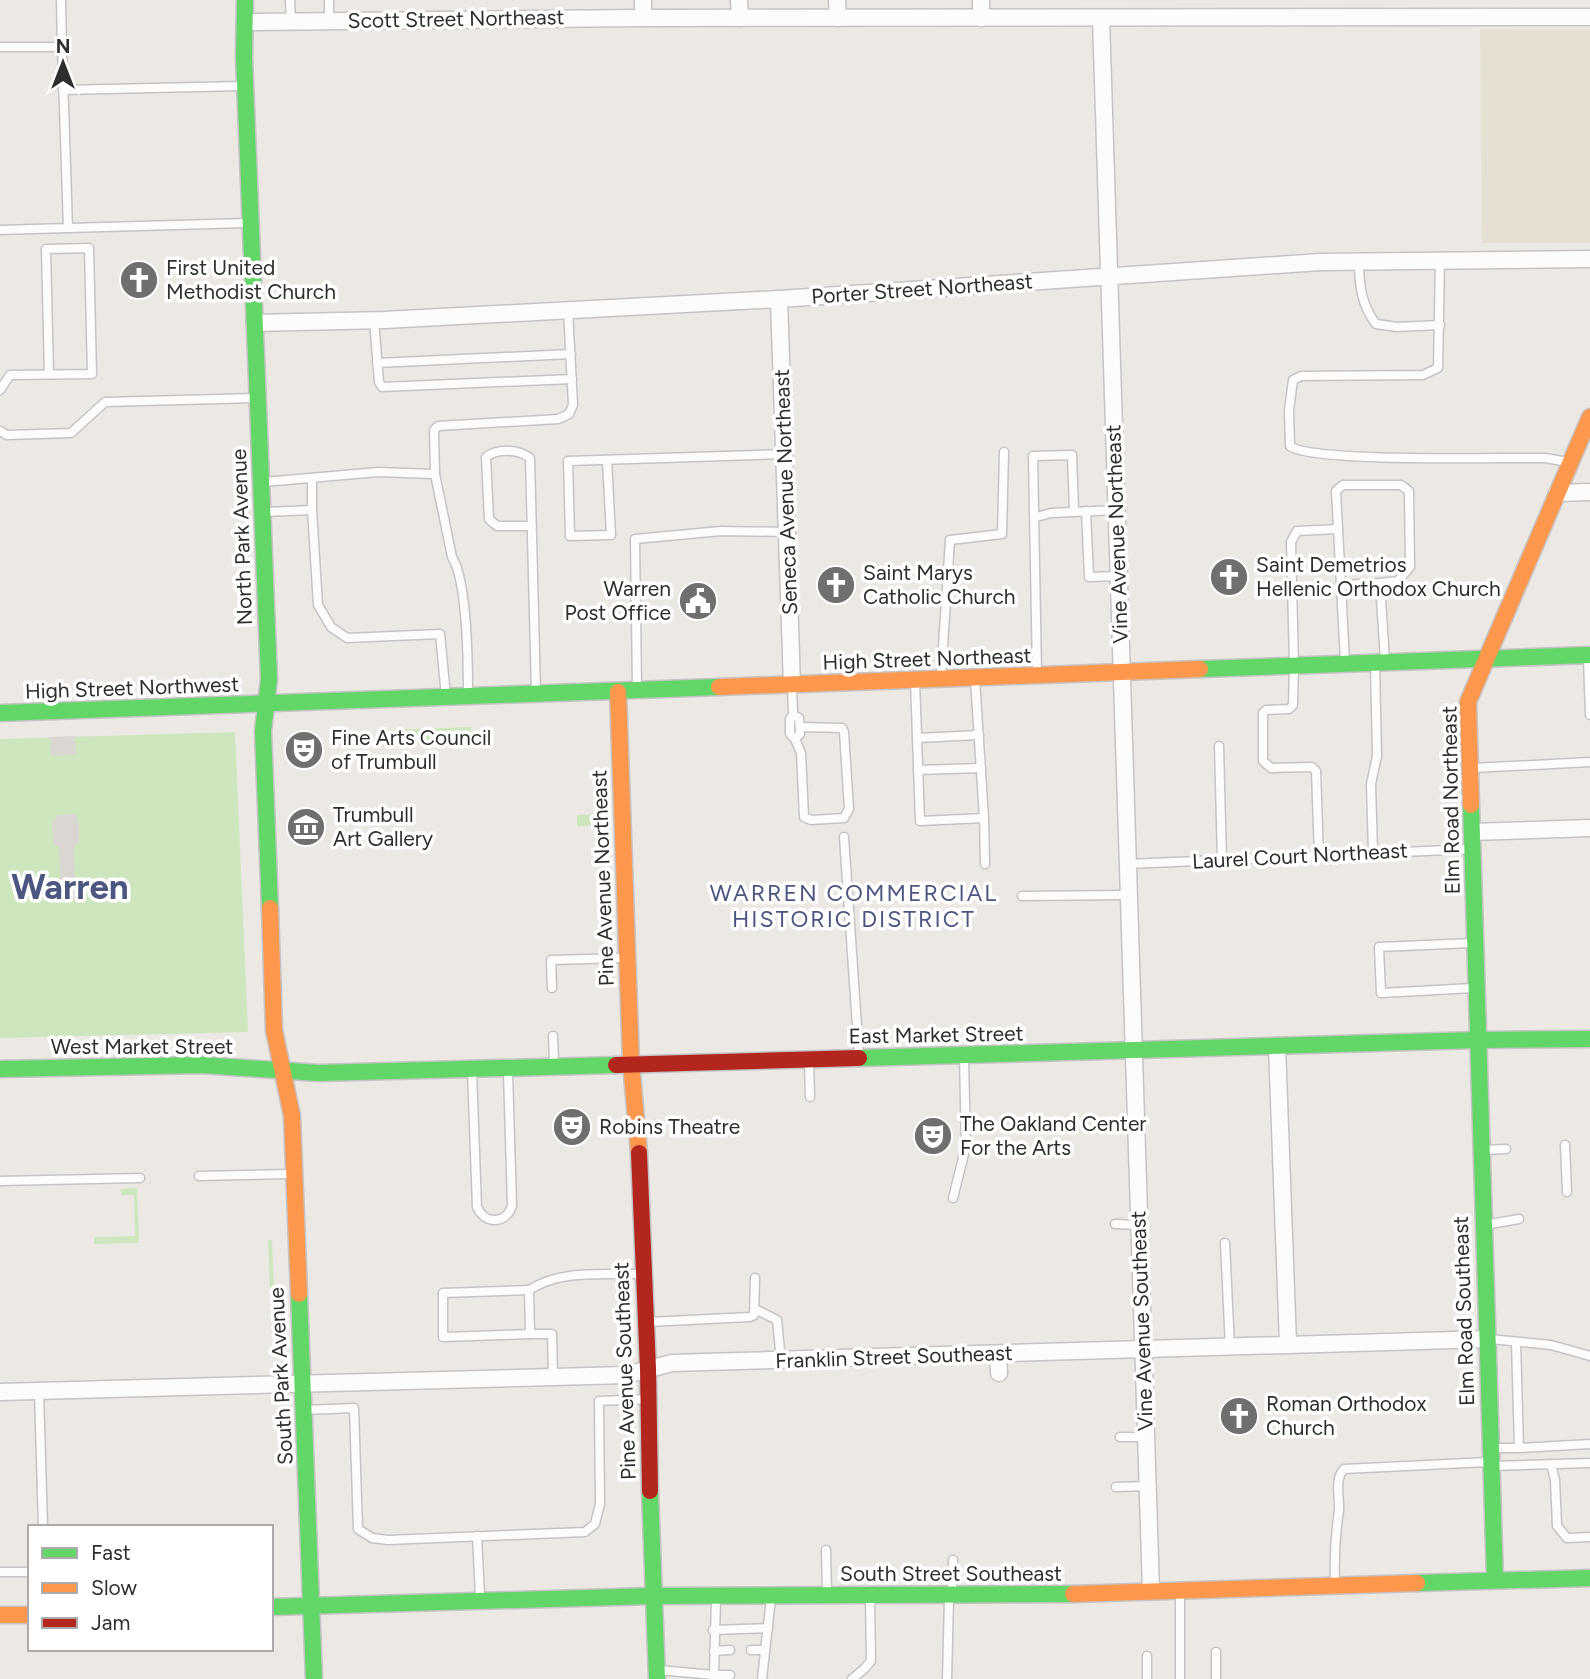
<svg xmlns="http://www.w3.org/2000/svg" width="1590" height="1679" font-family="Figtree,sans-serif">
<rect width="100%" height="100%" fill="#ece8e4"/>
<polygon fill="#e6e0d3" points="1480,29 1590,29 1590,243 1482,243"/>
<g fill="#cee6be">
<polygon points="471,727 471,740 465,740 465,743 383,746 383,730"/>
<polygon points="235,732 248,1032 0,1038 0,739"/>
<polygon points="606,814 607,825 577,826 577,815"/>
<polygon points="137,1188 139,1243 94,1244 94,1237 135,1236 134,1195 122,1195 120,1189"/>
<polygon points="268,1240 272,1240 276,1338 272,1338"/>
</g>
<g fill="#dad6d2">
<polygon points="75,736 76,755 51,756 50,737"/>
<polygon points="75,814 79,821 79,842 74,847 75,878 81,889 75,900 66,902 58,899 54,890 60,878 59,847 53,843 52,823 57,815"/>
</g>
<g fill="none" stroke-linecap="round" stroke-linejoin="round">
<g stroke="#c5c4c5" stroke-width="11">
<g id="lane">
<polyline points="61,0 62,47"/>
<polyline points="290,0 291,21"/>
<polyline points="329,0 329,21"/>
<polyline points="0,47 62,47 68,228 0,230"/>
<polyline points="63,90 242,86"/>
<polyline points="68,228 247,223"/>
<path d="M1440 260 1438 368 1423 375 1301 376 1293 380 1289 410 1290 446C1312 463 1505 457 1545 458L1568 462"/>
<path d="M1359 261C1359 283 1361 305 1376 324L1397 327 1440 325"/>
<polyline points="374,320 379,382 382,387 572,379"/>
<polyline points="377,363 571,354"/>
<polyline points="0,390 10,375 92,374 89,248 46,249 49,374"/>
<polyline points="0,431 7,435 71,433 105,402 257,398"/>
<polyline points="607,460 611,535 570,536 568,461 785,454"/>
<polyline points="312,479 312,510"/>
<polyline points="264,482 378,472 435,474"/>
<polyline points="1086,511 1089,577 1119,576"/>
<polyline points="265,512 312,510 318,605 331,627 347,638 440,634 446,696"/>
<polyline points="1036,517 1051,513 1117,510"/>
<path d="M532 526H497L489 519 486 457C498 448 518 449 530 458L536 692"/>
<polyline points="1341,585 1380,583"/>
<polyline points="1588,658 1590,715"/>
<polyline points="1345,662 1336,491 1343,485 1401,485 1409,491 1410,567 1398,581 1380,583 1385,661"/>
<polyline points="1037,673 1033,456 1072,455 1074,511"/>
<polyline points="941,677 950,540 1002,534 1004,452"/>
<polyline points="915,681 920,821 984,818 975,679"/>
<polyline points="792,685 793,715 790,719 790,734 795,739 800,734 799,718 793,715"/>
<polyline points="637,688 635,539 721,531 787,532"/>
<path d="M468 695C468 663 467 581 452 557L435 474 434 430 438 426 558 419 569 414 573 405 568 310"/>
<polyline points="917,738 979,735"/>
<polyline points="795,739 801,753 804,817 811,820 844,818 849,809 844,732 842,728 800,727"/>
<polyline points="1219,746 1222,860"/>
<polyline points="1473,768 1590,762"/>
<polyline points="918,770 981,768"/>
<polyline points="984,818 985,864"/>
<polyline points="844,837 859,1055"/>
<polyline points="1373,853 1371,784 1377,756 1375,664"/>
<polyline points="1319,856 1316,771 1312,767 1271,768 1263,761 1263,713 1266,710 1289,709 1293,705 1294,666 1291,542 1297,531 1338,529"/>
<polyline points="1128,864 1471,849"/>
<polyline points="1022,896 1129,895"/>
<polyline points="1472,943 1379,947 1381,993 1473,988"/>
<polyline points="552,988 551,960 625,958"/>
<polyline points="553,1036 554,1062"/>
<polyline points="809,1064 810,1097"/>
<path d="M472 1071 477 1207C485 1225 506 1224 512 1206L508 1072"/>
<polyline points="1565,1145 1567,1192"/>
<polyline points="1482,1150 1506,1149"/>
<polyline points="199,1176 291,1174"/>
<polyline points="0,1181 140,1178"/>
<polyline points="953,1198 966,1146 964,1058"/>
<polyline points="1115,1224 1139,1225"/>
<polyline points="1484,1225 1519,1219"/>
<polyline points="1225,1243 1230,1347"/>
<polygon points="529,1290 530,1334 443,1337 443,1293"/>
<path d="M529 1290C562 1269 603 1275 641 1274"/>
<polyline points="755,1309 777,1320 781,1360"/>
<polyline points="648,1322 750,1317 754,1315 755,1278"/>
<polyline points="530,1334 552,1334 553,1377"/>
<polyline points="1490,1339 1551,1345 1590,1356"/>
<polyline points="39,1391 43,1527"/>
<polyline points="304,1410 354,1408 358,1529 372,1538 388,1540 585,1532 595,1524 600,1504 599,1401 648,1399"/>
<polyline points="1120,1437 1146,1437"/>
<polyline points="1493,1448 1519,1448 1516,1342"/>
<polyline points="1519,1448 1590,1444"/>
<polyline points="1551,1464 1555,1480 1557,1526 1567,1538 1590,1537"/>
<polyline points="1492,1466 1590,1463"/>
<polyline points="1116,1487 1147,1486"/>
<polyline points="477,1536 480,1596"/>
<polyline points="826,1550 827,1592"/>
<polyline points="0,1572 30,1572"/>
<path d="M1335 1583C1334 1558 1335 1536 1339 1511 1340 1498 1334 1479 1344 1469L1488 1462"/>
<polyline points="952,1592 953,1560"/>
<polyline points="716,1598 714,1675 730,1675"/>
<polyline points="713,1630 768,1628"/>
<polyline points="751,1650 765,1650"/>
<polyline points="714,1651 730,1650"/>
<polyline points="659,1670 714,1675 714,1677"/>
<polyline points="762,1679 771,1598"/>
<polyline points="852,1679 864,1669 871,1661 870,1599"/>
<polyline points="947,1679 949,1598"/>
<polyline points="1147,1679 1147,1656"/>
<polyline points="1180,1679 1180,1593"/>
<polyline points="1216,1679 1216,1652"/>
</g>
</g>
<g stroke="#c5c4c5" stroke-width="19">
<g id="street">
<polyline points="643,0 643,18"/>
<polyline points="739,0 740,18"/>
<polyline points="837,0 838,18"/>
<polyline points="981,0 981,18"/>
<polyline points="1101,18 1151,1591"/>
<polyline points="245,22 643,18 1590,17"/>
<polyline points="779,299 792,685"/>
<polyline points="255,323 384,320 779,299 1320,262 1590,259"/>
<polyline points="1557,493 1590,492"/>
<polyline points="1472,832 1590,828"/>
<polyline points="1277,1046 1288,1344"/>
<polyline points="998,1354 999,1373"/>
<polyline points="0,1392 626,1375 672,1363 1487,1339"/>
</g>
</g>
<g stroke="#c5c4c5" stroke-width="19">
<g id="fast">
<polyline points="245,0 244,57 269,679 263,731 270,908"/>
<polyline points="1200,669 1590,655"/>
<polyline points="0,713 719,687"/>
<polyline points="1471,805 1495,1580"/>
<polyline points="859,1058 1478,1040 1590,1039"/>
<polyline points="0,1069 202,1065 318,1073 616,1065"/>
<polyline points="299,1294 314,1679"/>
<polyline points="650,1491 657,1679"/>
<polyline points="1417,1583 1590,1578"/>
<polyline points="271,1607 652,1596 1073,1594"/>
</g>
</g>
<g stroke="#c5c4c5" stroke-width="19">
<g id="slow">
<polyline points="719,687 1200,669"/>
<polyline points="618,692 631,1063 639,1153"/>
<polyline points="1471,805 1468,702 1590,417"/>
<polyline points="270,908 274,1030 292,1116 299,1294"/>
<polyline points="1073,1594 1417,1583"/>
<polyline points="0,1615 30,1615"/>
</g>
</g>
<g stroke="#c5c4c5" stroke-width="19">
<g id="jam">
<polyline points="616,1065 859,1058"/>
<polyline points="639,1153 648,1369 650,1491"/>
</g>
</g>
<use href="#lane" stroke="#fcfcfb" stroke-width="8"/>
<use href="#street" stroke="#fcfcfb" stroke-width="16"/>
<use href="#fast" stroke="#63d668" stroke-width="16"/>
<use href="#slow" stroke="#ff974d" stroke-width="16"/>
<use href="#jam" stroke="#b3261e" stroke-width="16"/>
</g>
<defs>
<g id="church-disc" transform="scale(2.0125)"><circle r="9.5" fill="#706f6e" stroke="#fff"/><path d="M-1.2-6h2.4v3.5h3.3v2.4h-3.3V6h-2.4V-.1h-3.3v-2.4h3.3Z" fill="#fff"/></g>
<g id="civic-disc" transform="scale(2.0125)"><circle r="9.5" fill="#706f6e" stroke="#fff"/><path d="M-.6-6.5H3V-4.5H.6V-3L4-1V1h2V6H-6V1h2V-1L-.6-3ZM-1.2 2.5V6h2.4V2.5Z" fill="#fff"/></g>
<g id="theatre-disc" transform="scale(2.0125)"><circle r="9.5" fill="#706f6e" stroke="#fff"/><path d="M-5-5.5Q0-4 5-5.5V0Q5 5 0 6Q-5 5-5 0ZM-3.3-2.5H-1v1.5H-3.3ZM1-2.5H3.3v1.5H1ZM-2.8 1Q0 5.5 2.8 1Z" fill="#fff"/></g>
<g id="museum-disc" transform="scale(2.0125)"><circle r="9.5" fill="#706f6e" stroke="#fff"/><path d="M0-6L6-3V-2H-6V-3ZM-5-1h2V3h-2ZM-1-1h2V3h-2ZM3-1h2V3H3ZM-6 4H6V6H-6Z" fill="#fff"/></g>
</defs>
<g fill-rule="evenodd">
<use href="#church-disc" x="139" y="280"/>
<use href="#church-disc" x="1229" y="577"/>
<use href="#church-disc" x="836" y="585"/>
<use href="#civic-disc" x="698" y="601"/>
<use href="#theatre-disc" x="304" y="750"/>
<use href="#museum-disc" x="306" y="827"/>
<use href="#theatre-disc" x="572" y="1127"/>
<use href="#theatre-disc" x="933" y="1136"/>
<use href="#church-disc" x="1239" y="1416"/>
</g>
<g text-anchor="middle" stroke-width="7" stroke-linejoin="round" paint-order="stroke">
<g font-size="21" fill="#2e2e2e" stroke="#fff">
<text transform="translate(456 19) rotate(-1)" y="7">Scott Street Northeast</text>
<text transform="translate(922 289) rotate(-4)" y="7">Porter Street Northeast</text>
<text transform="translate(786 492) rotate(-92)" y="7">Seneca Avenue Northeast</text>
<text transform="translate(1117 534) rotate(-92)" y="7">Vine Avenue Northeast</text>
<text transform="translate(242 537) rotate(-92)" y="7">North Park Avenue</text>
<text transform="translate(927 659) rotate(-2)" y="7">High Street Northeast</text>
<text transform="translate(132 688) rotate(-2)" y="7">High Street Northwest</text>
<text transform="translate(1451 800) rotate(-91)" y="7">Elm Road Northeast</text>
<text transform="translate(1300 856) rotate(-3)" y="7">Laurel Court Northeast</text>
<text transform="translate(603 878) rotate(-92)" y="7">Pine Avenue Northeast</text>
<text transform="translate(936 1035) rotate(-1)" y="7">East Market Street</text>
<text x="142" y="1054">West Market Street</text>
<text transform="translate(1464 1311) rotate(-92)" y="7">Elm Road Southeast</text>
<text transform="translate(1142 1321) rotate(-92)" y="7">Vine Avenue Southeast</text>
<text transform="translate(894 1357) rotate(-2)" y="7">Franklin Street Southeast</text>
<text transform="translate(625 1371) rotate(-92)" y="7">Pine Avenue Southeast</text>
<text transform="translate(281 1376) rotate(-93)" y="7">South Park Avenue</text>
<text x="951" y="1581">South Street Southeast</text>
</g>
<g font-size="21" fill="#2e2e2e" stroke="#fff" text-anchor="start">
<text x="166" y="275">First United<tspan x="166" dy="24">Methodist Church</tspan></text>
<text x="1256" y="572">Saint Demetrios<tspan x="1256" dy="24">Hellenic Orthodox Church</tspan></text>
<text x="863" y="580">Saint Marys<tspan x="863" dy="24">Catholic Church</tspan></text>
<text x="671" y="596" text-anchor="end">Warren<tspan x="671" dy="24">Post Office</tspan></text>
<text x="331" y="745">Fine Arts Council<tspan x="331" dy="24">of Trumbull</tspan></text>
<text x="333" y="822">Trumbull<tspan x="333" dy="24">Art Gallery</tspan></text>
<text x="960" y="1131">The Oakland Center<tspan x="960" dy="24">For the Arts</tspan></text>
<text x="599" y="1134">Robins Theatre</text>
<text x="1266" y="1411">Roman Orthodox<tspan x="1266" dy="24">Church</tspan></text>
</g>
<g font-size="23" letter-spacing="2" fill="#4d5680" stroke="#fff">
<text x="854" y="901">WARREN COMMERCIAL<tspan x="854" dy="26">HISTORIC DISTRICT</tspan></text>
</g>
<g font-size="35" font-weight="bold" fill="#4d5680" stroke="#fff">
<text x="70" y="899">Warren</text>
</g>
</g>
<rect x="28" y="1525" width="245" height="126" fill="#ffffff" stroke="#ababab" stroke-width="2"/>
<rect x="42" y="1548" width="35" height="10" fill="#63d668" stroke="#ababab" stroke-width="2"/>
<text x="91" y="1560" font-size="21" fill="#2e2e2e">Fast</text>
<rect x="42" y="1583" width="35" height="10" fill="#ff974d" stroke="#ababab" stroke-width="2"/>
<text x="91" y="1595" font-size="21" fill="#2e2e2e">Slow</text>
<rect x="42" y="1618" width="35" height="10" fill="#b3261e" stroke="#ababab" stroke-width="2"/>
<text x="91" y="1630" font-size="21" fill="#2e2e2e">Jam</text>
<g transform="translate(63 63)" stroke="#ffffff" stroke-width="5" paint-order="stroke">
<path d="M0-5L12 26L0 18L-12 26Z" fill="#2e2e2e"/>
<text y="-10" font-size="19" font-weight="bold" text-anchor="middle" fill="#2e2e2e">N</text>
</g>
</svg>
